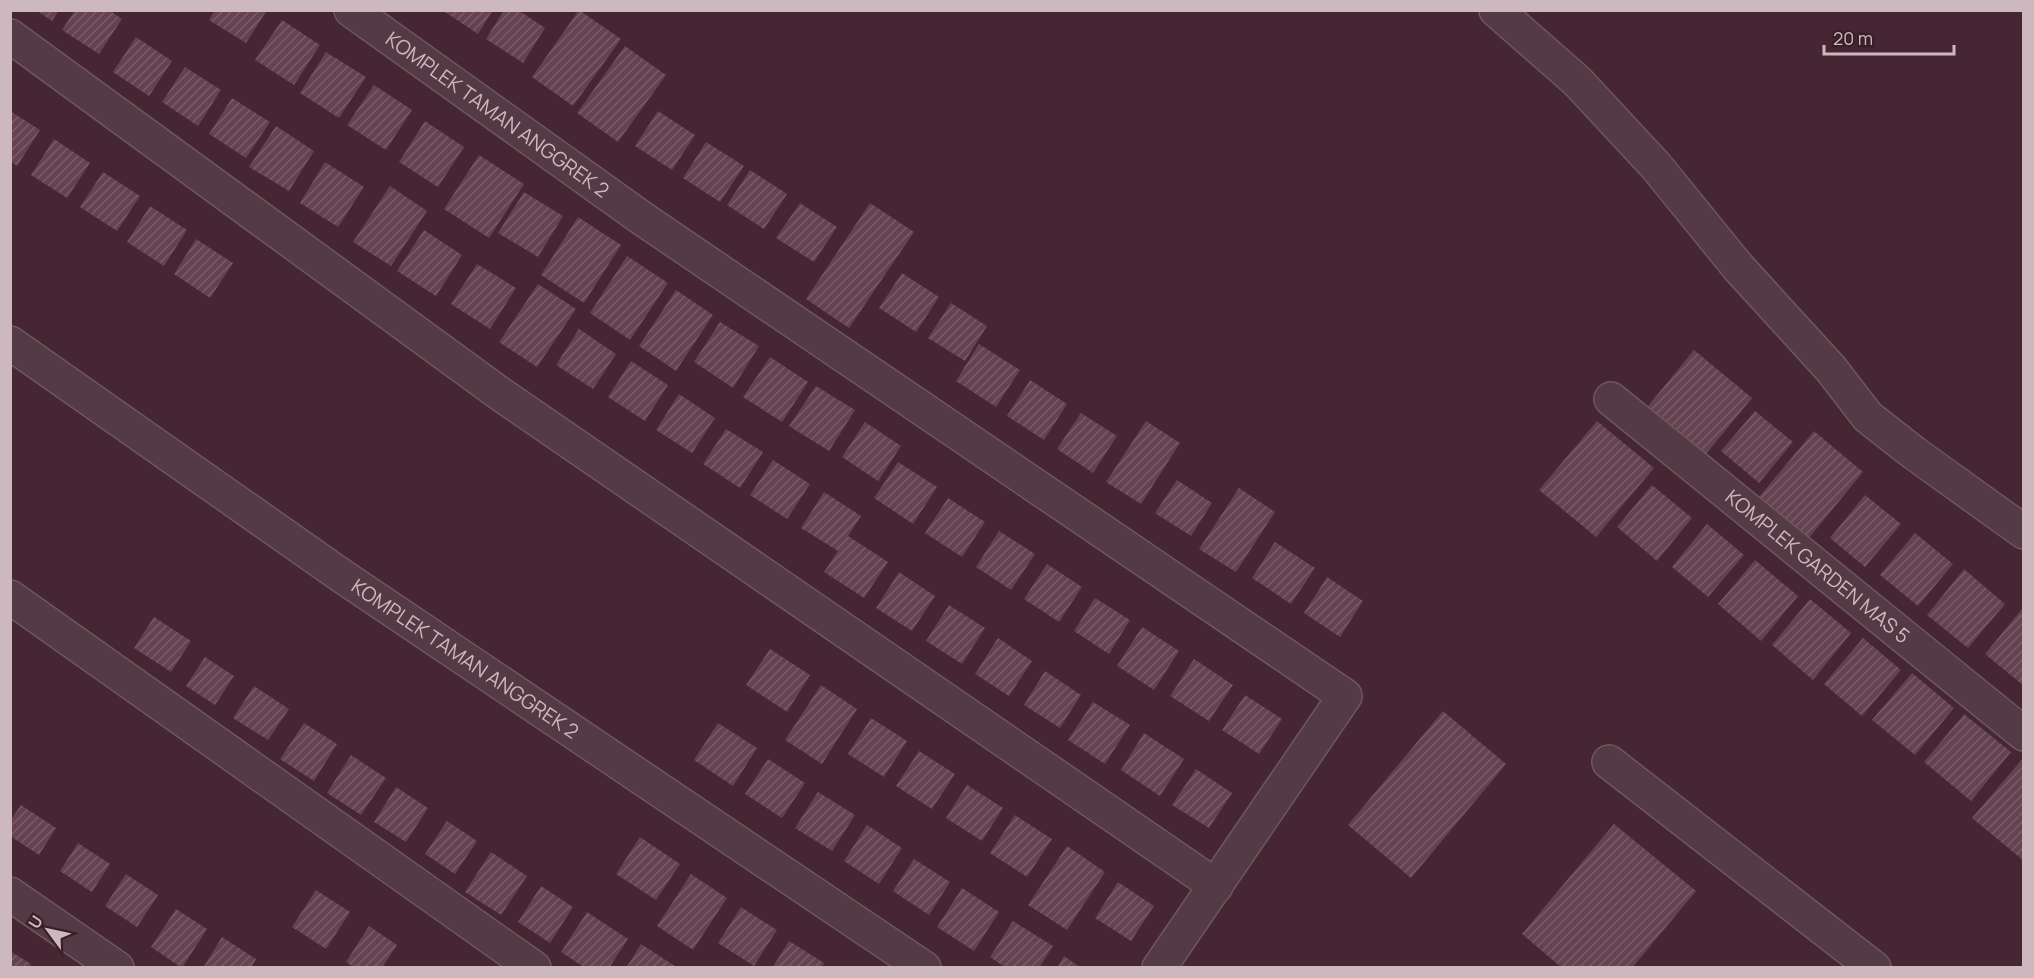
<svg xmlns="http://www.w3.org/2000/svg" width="2034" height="978" font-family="Manrope,sans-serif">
<defs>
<pattern id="building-hatch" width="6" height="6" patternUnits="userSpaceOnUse" patternTransform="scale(1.5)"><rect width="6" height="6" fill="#65424f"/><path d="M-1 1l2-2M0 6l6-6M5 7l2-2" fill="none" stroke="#7a5b67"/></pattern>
</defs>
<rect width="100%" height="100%" fill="#452632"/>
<g fill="url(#building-hatch)">
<polygon points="36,10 59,10 52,21"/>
<polygon points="75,10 109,10 122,19 99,54 62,30"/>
<polygon points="215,10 267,10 246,43 209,20"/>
<polygon points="442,10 493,10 478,34"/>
<polygon points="504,10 518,10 545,28 523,63 486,39"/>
<polygon points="579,10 621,39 573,106 532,77"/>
<polygon points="282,20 320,45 294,85 255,60"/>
<polygon points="136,37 172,61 149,96 113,72"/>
<polygon points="625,46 666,75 618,142 577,113"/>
<polygon points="326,52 366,77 339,118 300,93"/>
<polygon points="185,67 221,90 198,126 162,102"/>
<polygon points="374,85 412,110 386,150 347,125"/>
<polygon points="232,98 270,122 246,158 209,134"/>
<polygon points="10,111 40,130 17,166 10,161"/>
<polygon points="658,111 695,135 672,170 635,146"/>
<polygon points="425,121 464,147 438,187 399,162"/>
<polygon points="276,126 314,151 289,191 249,167"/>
<polygon points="54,139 90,163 67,198 31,175"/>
<polygon points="706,142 744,166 720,202 683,178"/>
<polygon points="479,155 524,184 489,238 444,209"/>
<polygon points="325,162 364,187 338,227 300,203"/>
<polygon points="750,170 787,194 764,229 727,205"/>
<polygon points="103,172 140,196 117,231 80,207"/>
<polygon points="390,186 427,211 391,266 353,242"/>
<polygon points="524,192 563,216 538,257 498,233"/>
<polygon points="800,203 837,227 814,262 776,238"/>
<polygon points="870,203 914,232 849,328 806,299"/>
<polygon points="150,206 187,230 164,266 127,242"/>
<polygon points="578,217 621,245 584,303 541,275"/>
<polygon points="424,230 462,255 436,296 397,271"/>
<polygon points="196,239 233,263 210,298 174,274"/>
<polygon points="627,256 668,283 630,340 590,313"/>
<polygon points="477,264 516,288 490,329 451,304"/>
<polygon points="902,273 939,297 916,332 879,308"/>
<polygon points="538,284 576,309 537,367 499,342"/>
<polygon points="676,290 713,315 676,371 639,346"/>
<polygon points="951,303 987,326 965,361 928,338"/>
<polygon points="720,322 759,346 733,388 694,362"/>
<polygon points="579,329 616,354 593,389 556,365"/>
<polygon points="979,344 1020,370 996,407 956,381"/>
<polygon points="1694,350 1752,398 1706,454 1648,406"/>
<polygon points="770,357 808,382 782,422 743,397"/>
<polygon points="631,361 668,385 645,421 608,397"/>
<polygon points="1030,380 1067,404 1044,440 1007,416"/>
<polygon points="816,386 855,410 829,451 789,426"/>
<polygon points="679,394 715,418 692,453 656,430"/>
<polygon points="1755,411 1793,442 1759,483 1721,451"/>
<polygon points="1081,413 1117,436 1093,473 1057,449"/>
<polygon points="1146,421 1180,443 1141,504 1106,482"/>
<polygon points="1597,421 1654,468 1596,537 1539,490"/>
<polygon points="865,422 901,446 878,481 842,457"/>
<polygon points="726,429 763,452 740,488 703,464"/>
<polygon points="1814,431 1863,472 1804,544 1754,503"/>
<polygon points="773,460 810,484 787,519 750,495"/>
<polygon points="898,462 937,487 913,524 874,498"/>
<polygon points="1177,480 1212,503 1191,536 1155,513"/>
<polygon points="1652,485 1692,518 1657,561 1617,527"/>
<polygon points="1239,488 1275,512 1236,572 1199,549"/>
<polygon points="824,492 861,516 848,536 888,562 864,598 824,572 838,551 801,528"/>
<polygon points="1865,495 1901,524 1865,567 1830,538"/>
<polygon points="948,498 985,522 962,557 925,533"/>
<polygon points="1707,524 1744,555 1708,597 1672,567"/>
<polygon points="999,531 1035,554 1011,590 976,567"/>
<polygon points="1915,533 1953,564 1918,606 1880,575"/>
<polygon points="1275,542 1315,568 1291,604 1252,578"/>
<polygon points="1755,560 1798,596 1761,641 1718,604"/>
<polygon points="1047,564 1082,587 1059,622 1024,599"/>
<polygon points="1964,569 2005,604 1968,648 1927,615"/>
<polygon points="899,572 935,596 912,631 876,608"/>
<polygon points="1327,577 1363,601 1340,637 1304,613"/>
<polygon points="1095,598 1130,620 1109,654 1074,631"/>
<polygon points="1810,599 1851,633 1813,680 1772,645"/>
<polygon points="949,605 985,628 962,664 926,641"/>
<polygon points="2022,609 2024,610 2024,686 1985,654"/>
<polygon points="154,617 191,641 171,672 134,648"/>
<polygon points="1142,627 1179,651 1154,690 1117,666"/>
<polygon points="998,638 1032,661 1009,696 975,674"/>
<polygon points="1863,638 1901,670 1862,716 1824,684"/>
<polygon points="770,649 810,675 787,712 746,685"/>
<polygon points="205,657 234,676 215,705 186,686"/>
<polygon points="1194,659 1233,685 1209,721 1170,696"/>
<polygon points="1045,671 1081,695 1060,728 1024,705"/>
<polygon points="1912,673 1954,708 1915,755 1872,720"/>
<polygon points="821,685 857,709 822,764 785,740"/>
<polygon points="254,686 289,709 268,740 233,718"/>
<polygon points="1245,695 1282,719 1259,754 1222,730"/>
<polygon points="1093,702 1130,725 1105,764 1068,740"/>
<polygon points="1443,711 1506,764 1411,878 1348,825"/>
<polygon points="1964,714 2011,752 1971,801 1924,762"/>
<polygon points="871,718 907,741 884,777 848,754"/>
<polygon points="304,723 337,744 314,781 280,759"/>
<polygon points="718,723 757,748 733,786 694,760"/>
<polygon points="1144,733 1184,759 1160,796 1121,770"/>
<polygon points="919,751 955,774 932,809 896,786"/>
<polygon points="351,755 386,778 361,815 327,793"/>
<polygon points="2024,757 2024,861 1972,818"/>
<polygon points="768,759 805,783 782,818 745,794"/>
<polygon points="1196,769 1232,793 1209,828 1172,805"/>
<polygon points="967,785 1003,808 982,841 946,818"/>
<polygon points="396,787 428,808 406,842 374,822"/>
<polygon points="818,792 855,815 832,851 795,828"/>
<polygon points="21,805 56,828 39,855 10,836 10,821"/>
<polygon points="1015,815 1052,839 1027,877 990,853"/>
<polygon points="447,821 477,841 455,874 425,854"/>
<polygon points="1614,824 1696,891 1632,968 1562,968 1522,934"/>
<polygon points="867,825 902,848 879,884 844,861"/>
<polygon points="640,837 680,864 656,900 616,874"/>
<polygon points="78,843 110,864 92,892 60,871"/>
<polygon points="1067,846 1105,872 1067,930 1028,905"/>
<polygon points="491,852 527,876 501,915 465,892"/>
<polygon points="914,859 950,882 929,915 893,891"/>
<polygon points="126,874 158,895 137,927 105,906"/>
<polygon points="691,874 727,898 693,950 657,926"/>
<polygon points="1118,882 1154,906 1131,941 1095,918"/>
<polygon points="541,886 573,907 550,943 518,922"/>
<polygon points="962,888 999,912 974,951 937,927"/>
<polygon points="316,890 350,912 326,949 292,927"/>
<polygon points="741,907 777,930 754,966 718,943"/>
<polygon points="176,909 207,929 182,968 151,947"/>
<polygon points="587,912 628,939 609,968 585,968 561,952"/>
<polygon points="1013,921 1053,946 1039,968 1006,968 990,957"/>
<polygon points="369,926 397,945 382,968 355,968 346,962"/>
<polygon points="222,937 256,959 251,968 203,968"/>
<polygon points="789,941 824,963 821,968 772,968"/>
<polygon points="641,944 678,968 626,968"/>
<polygon points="10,951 31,964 29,968 10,968"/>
<polygon points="1064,956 1081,968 1057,968"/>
</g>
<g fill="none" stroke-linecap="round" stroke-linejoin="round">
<g stroke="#6e565f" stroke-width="36">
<g id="minor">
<path id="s1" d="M351 10 643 219 1345 696 1159 968"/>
<polyline points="1496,10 1577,81 1656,166 1738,267 1831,369 1868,417 1914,453 2024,532"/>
<polyline points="10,36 499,393 1216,886"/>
<path id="s2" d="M10 343 342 576 924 968"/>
<path id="s3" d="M1611 399 2024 734"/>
<polyline points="10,597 534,968"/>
<polyline points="1609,762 1874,968"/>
<polyline points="10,894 117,968"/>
</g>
</g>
<use href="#minor" stroke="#543a44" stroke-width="33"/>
</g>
<g text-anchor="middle" stroke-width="4.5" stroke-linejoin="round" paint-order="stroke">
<g font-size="20" fill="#ceb8c0" stroke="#3a1f29">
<text dy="7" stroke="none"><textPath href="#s1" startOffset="180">KOMPLEK TAMAN ANGGREK 2</textPath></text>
<text dy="7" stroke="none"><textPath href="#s3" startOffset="266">KOMPLEK GARDEN MAS 5</textPath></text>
<text dy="7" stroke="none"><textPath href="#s2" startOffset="554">KOMPLEK TAMAN ANGGREK 2</textPath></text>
</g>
</g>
<rect width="2034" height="978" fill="none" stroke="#ceb8c0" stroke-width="24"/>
<g transform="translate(48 930) rotate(303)" stroke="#3a1f29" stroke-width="4.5" paint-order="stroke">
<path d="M0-4.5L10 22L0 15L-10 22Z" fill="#ceb8c0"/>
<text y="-9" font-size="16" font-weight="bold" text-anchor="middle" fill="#ceb8c0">U</text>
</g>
<path d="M1824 45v9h130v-9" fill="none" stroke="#ceb8c0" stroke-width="3"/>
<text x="1833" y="45" font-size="18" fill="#ceb8c0" stroke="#3a1f29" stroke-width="4.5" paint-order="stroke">20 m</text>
</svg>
